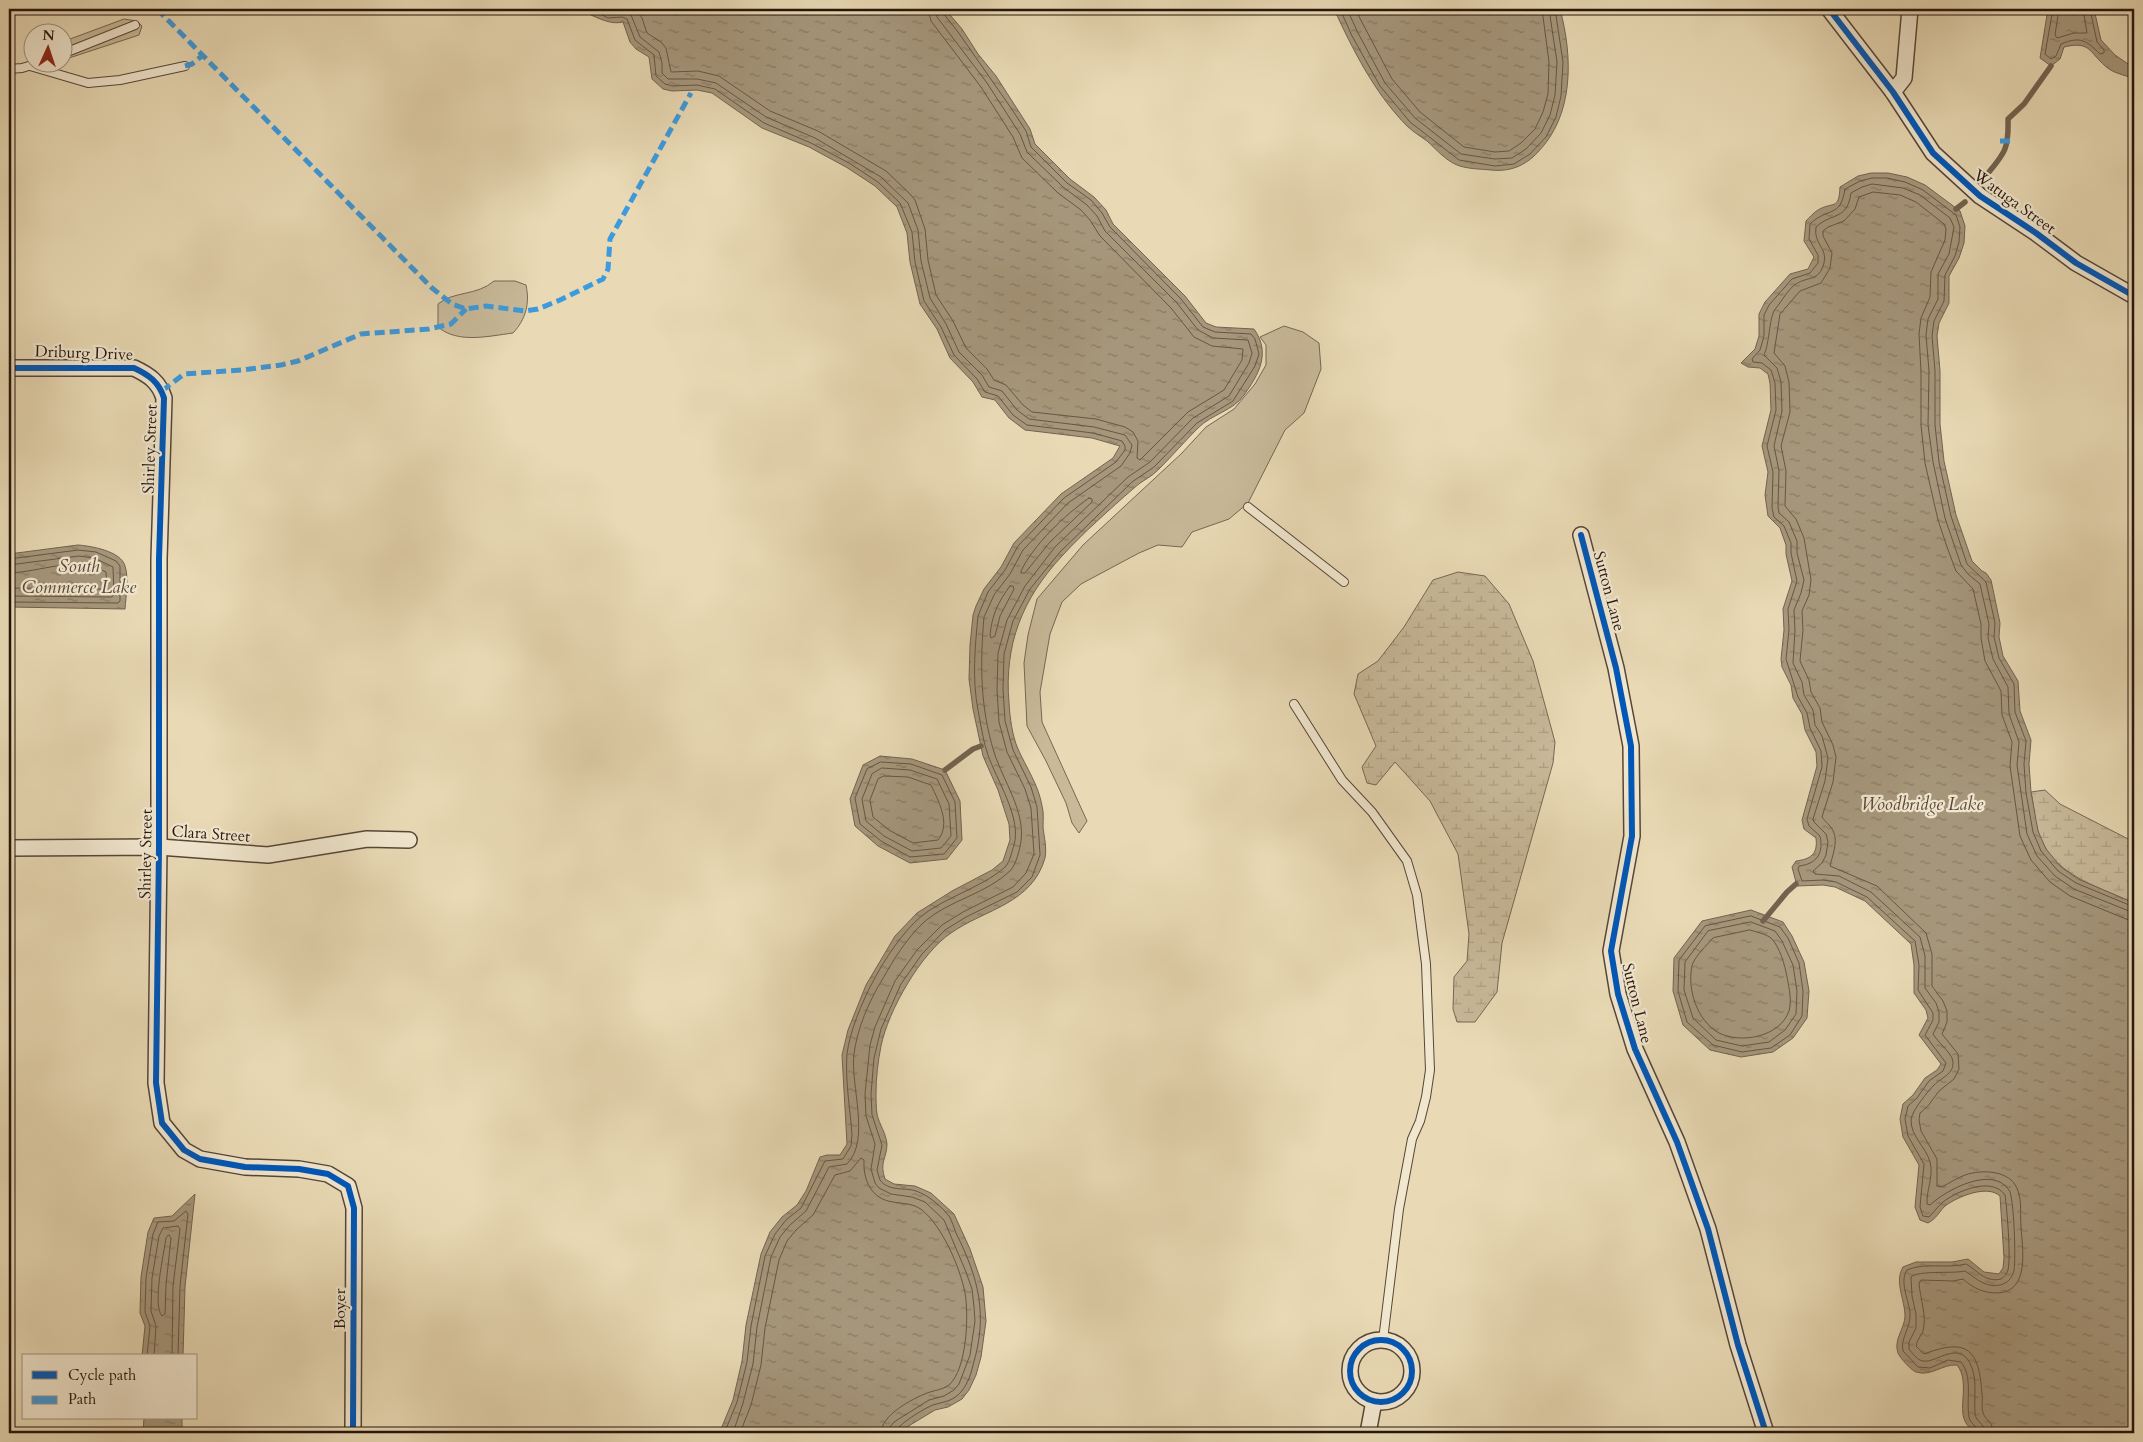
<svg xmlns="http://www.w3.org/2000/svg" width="2143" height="1442" font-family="Cardo,serif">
<defs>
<pattern id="wetland-marsh" width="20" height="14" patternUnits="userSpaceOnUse" patternTransform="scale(1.25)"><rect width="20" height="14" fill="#c8b999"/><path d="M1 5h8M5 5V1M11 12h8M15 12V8" fill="none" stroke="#ac9e83"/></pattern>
<pattern id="water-ripples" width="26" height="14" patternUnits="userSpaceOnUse" patternTransform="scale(1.25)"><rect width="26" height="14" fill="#a6977c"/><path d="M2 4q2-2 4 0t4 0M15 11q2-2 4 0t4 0" fill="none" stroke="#877a64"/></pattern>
</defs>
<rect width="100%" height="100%" fill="#e9dab5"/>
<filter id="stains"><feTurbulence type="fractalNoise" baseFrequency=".004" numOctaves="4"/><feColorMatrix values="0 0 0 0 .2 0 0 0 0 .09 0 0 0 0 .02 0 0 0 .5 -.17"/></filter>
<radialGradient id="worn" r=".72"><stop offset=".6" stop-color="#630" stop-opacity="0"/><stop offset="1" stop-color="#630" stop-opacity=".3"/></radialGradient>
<g fill="#c8b999" stroke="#766754">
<polygon points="124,19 137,21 142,26 139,35 63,60 62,42"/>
<path d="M494 281H515L526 285C530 303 526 319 513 333 489 336 458 344 438 327V304C453 291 477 296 494 281Z"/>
<polygon points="1284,326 1303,332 1319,343 1321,369 1304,413 1285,430 1248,503 1229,519 1192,532 1182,547 1158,545 1139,553 1081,584 1062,602 1050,634 1040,692 1042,722 1087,821 1079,833 1072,823 1066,803 1046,761 1027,726 1024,663 1028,635 1037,599 1083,545 1182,453 1206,427 1234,409 1255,384 1266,365 1266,345 1260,337"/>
</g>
<g fill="url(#wetland-marsh)" stroke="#766754">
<polygon points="1458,572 1485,576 1509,604 1533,661 1555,742 1553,763 1502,943 1497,992 1475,1022 1457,1022 1453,1009 1454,977 1467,961 1469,934 1458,854 1430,801 1395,762 1376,785 1367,783 1362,767 1376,746 1354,694 1358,674 1378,661 1404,627 1433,580"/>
<path d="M2045 790 2060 804 2134 842V903C2097 886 2051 875 2038 831 2034 818 2034 805 2031 792Z"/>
</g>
<g fill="url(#water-ripples)" stroke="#726350">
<path d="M575 9H945L962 29 978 54 996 76 1030 129 1035 144 1070 179 1094 197 1106 210 1113 224 1185 296 1206 323 1216 327 1254 329C1271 353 1259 374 1244 395 1233 411 1212 414 1198 428 1185 441 1172 456 1159 469 1152 477 1141 481 1134 488 1109 510 1084 532 1062 556 1022 599 1004 645 1009 703 1010 718 1012 735 1018 749 1026 767 1039 786 1042 806 1044 813 1043 820 1043 827 1044 837 1047 847 1045 858 1032 904 985 909 951 933 921 953 888 1011 881 1046 878 1061 876 1078 876 1093 876 1099 876 1107 877 1114 879 1124 886 1133 887 1144 887 1158 879 1162 885 1179L894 1184 915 1186 931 1193 954 1214 970 1249 983 1287 986 1321 981 1357 976 1375 969 1390 962 1399 948 1407 935 1410 897 1433H722L721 1429 733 1400 742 1361 746 1325 761 1254 770 1232 782 1217 797 1205 806 1191 820 1157 827 1155H840L847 1144 842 1055 848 1030 866 985 895 936 917 913 952 891 992 870 1003 861 1010 840 1009 824 998 790 983 756 973 709 969 679 970 645 973 615 976 606 984 589 1001 567 1014 543 1061 494 1113 458 1120 446 1092 438 1025 430 1009 418 995 400 982 397 973 382 950 358 937 329 920 304 910 262 907 233 897 207 875 186 846 167 809 147 762 128 712 93 697 90 672 91 663 89 652 79 649 57 636 49 630 42 623 22C607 26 591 13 575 9Z"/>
<path d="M1334 9H1560C1573 57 1574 115 1538 152 1525 166 1510 172 1491 170 1480 169 1467 169 1457 165 1445 160 1436 149 1427 141 1420 136 1412 131 1406 125 1374 92 1353 50 1334 9Z"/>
<path d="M2048 9H2094L2101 40 2115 55 2134 68V79C2126 75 2116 74 2109 69 2089 54 2092 40 2064 47L2060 59 2051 66 2040 58Z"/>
<path d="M1871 173H1888L1907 177 1925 185 1960 211 1965 226 1964 243 1959 258 1949 276V303L1939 323 1937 336 1940 371V424L1944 461 1956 515 1972 561 1982 571 1986 573 1991 580 2000 623 1999 637 2003 656 2018 681 2020 711 2031 740 2029 764 2031 792 2038 831 2046 849 2061 867 2078 879 2134 903V1433H1977C1972 1430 1967 1426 1965 1421 1958 1407 1970 1381 1957 1365 1942 1364 1931 1377 1916 1372 1911 1370 1900 1358 1898 1353 1893 1340 1905 1328 1905 1316 1905 1300 1894 1282 1903 1267L1916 1262H1952L1968 1259 1984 1272 1999 1274 2003 1268 2004 1258 2000 1196C1987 1184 1957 1197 1945 1206 1939 1212 1936 1219 1928 1223L1920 1220 1915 1207 1919 1165 1903 1137 1900 1119 1903 1104 1913 1095 1925 1078 1937 1070 1941 1064 1919 1035 1928 1018 1926 1010 1914 993V965L1911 944 1865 901 1835 887 1823 885 1797 886 1792 867 1796 861C1811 859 1818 854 1816 838L1804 829 1802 820 1817 766 1816 752 1805 730 1802 714 1793 698 1791 685 1782 667 1781 659 1784 630 1783 609 1792 581 1786 554V545L1780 528 1768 516 1765 495 1768 472 1762 446 1771 410 1770 383 1768 374 1760 368 1748 367 1741 363 1755 349 1759 336V314L1765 302 1790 274 1808 269 1814 257 1804 241 1806 221C1809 218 1813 213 1818 210 1833 201 1839 211 1840 187L1858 176Z"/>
<path d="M78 545C91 546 121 551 125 566 129 579 126 595 125 609L9 607V554Z"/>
<polygon points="880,756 912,759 945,770 960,801 962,840 947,859 910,863 878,846 855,826 850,799 863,765"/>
<polygon points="1751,910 1783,922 1792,936 1804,962 1809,991 1807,1018 1793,1038 1773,1052 1741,1057 1710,1050 1683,1025 1673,991 1674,958 1702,921"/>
<polygon points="195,1194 185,1287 183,1356 142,1356 145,1326 140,1313 141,1277 148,1232 154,1218 172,1216"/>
<polygon points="144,1418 182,1418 182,1433 143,1433"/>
</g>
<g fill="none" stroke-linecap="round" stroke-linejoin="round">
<g stroke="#665645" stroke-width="1">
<path d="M591 9 608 18 622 17 627 19 635 40 654 55 656 76 665 84 673 86 697 85 715 89 764 123 811 143 849 163 878 182 900 203 912 232 915 262 924 301 941 327 954 355 977 379 985 392 998 396 1013 415 1027 425 1093 433 1122 441 1125 446V450L1116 462 1064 498 1018 546 1005 570 988 592 978 616C975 647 972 679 978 710 981 725 983 741 988 755 996 779 1022 818 1014 845 1012 851 1010 861 1006 866 988 884 950 896 927 912 892 936 852 1012 847 1054 845 1080 850 1108 852 1134L851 1146 843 1159 825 1161 801 1208 786 1220 775 1234 765 1256 751 1326 747 1362 737 1402 726 1429V1433"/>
<path d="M605 9 610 12 625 11 631 15 640 37 659 52 662 63V73L668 79H697L716 83 766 117 815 138 881 177 908 203 918 230 921 261 930 298 946 324 959 352 982 375 989 387 1002 391 1017 410 1029 419 1094 427 1125 435 1132 445 1130 453 1121 466 1068 503 1023 550 1010 574 994 595 984 617C980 663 980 707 994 752 1003 781 1025 810 1021 841 1020 849 1016 864 1011 870 987 894 949 900 924 922 906 939 894 959 882 980 869 1001 857 1029 854 1054 850 1085 871 1140 847 1164L829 1167 806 1211 790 1225 780 1237 771 1257 757 1327 753 1364 743 1403 733 1433"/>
<polyline points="635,9 642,18 647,33 661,42 666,48 671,72 698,71 719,76 770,111 818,131 886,171 910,194 915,200 925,229 928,260 936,295 953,321 966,348 987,369 994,380 1006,385 1023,405 1032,412 1096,419 1125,427 1133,432 1138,441 1137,458 1140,460 1188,412 1224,390 1242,360 1243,349 1212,346 1194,337 1171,308 1100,236 1090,220 1081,210 1058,193 1022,158 1013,137 981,87 931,21 928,9"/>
<polyline points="1340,9 1352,36 1380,86 1410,122 1459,160 1495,166 1514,164 1530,154 1546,137 1556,117 1561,96 1563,62 1555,9"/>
<polyline points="1347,9 1358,33 1385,83 1415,118 1461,154 1495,159 1512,158 1526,149 1541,133 1550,115 1555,95 1557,62 1549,9"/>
<polyline points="1355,9 1392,79 1420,112 1464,147 1495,152 1509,151 1521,143 1535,129 1543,112 1548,94 1549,62 1542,9"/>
<path d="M2053 9 2045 54 2051 59 2056 56 2061 44C2080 36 2086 40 2100 54L2104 53V50L2097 42 2090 9"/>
<polyline points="2059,9 2055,35 2057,38 2074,33 2087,33 2083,9"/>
<path d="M1089 498 1092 499V502L1050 542 1025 573H1021V571C1034 544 1065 515 1089 498Z"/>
<polyline points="9,559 78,550 96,552 116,561 120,566 120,601 118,603 9,602"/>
<polyline points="9,565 79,556 94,558 113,567 114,595 112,597 9,596"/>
<path d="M9 573C42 572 75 555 106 572L107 587 105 589 9 588"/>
<path d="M1010 586H1013L1014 589 1000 616 995 636 991 638 990 635C992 615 998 602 1010 586Z"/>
<polygon points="881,762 911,764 942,775 955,802 957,838 944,854 910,857 881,841 860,824 855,798 867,769"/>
<polygon points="882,768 910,770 937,779 949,804 951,836 941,848 912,851 884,836 866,821 862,799 872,774"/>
<path d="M884 776 908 777 931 785C939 802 951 824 938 840L913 843 889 830 873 817 870 800 878 779Z"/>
<polygon points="1751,916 1780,927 1788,938 1799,963 1803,991 1802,1016 1790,1035 1771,1048 1742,1052 1713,1045 1687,1022 1678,991 1679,960 1705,926"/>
<polygon points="1751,922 1775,931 1782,941 1793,965 1797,991 1796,1014 1785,1030 1769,1042 1742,1046 1716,1040 1693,1018 1684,990 1685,962 1708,931"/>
<path d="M1750 930C1756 932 1766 934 1771 938 1780 947 1785 966 1787 977 1789 987 1792 1001 1789 1011 1780 1037 1741 1044 1719 1033 1697 1021 1687 989 1692 966 1694 957 1707 945 1713 938Z"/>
<path d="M169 1235 171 1238 166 1285 165 1314 162 1316C152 1305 164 1253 166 1238Z"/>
<polyline points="147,1356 150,1326 145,1312 146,1278 153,1234 158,1222 174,1221 186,1211 188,1214 180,1286 178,1356"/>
<polyline points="154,1356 156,1326 151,1311 152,1278 159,1236 163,1228 178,1226 180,1229 173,1286 172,1356"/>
<path d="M740 1433 751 1405 761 1365 765 1328 779 1260 787 1241 796 1230 813 1215 835 1175 850 1171 861 1158 864 1160C863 1180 871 1199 893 1202 903 1204 913 1203 922 1210 942 1226 960 1267 965 1293 969 1315 967 1369 949 1385 942 1390 935 1390 927 1393 912 1399 881 1415 881 1433"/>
<polyline points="888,1433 890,1427 894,1422 929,1400 944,1396 954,1390 959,1384 970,1355 975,1321 974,1307 972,1289 966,1272 944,1220 925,1202 912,1197 891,1194 879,1188 875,1183 871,1169 875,1144 866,1116 865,1094 870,1045 875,1027 895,981 917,950 942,925 963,912 1013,887 1026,873 1034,854 1031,808 1025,789 1007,752 999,722 997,690 998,653 1007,620 1025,586 1055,547 1128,477 1150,462 1193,418 1229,396 1249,363 1252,353 1248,340 1213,338 1198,330 1177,303 1105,231 1097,216 1087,205 1063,187 1027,152 1020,134 987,83 937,17 936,9"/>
<path d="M895 1433C896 1425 925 1408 933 1405 942 1402 950 1402 958 1395 966 1388 971 1375 973 1365 988 1315 979 1279 956 1233 954 1228 952 1221 949 1216 941 1206 928 1195 916 1191 904 1187 889 1192 880 1180L877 1170 882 1145 872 1115 871 1094 874 1058 881 1029 901 984 922 954 945 930 966 917 1017 892 1032 877 1040 855 1037 807 1031 787 1013 750 1005 721 1003 689 1004 654 1013 621 1030 589 1060 552 1132 482 1154 467 1197 423 1233 401 1255 366 1259 354 1255 339 1251 334 1215 332 1203 327 1181 299 1110 227 1102 213 1091 200 1067 183 1031 147 1026 131 1011 108 958 32 943 13 942 9"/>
<path d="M1979 1433C1978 1426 1970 1424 1969 1417 1966 1399 1973 1377 1961 1362L1948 1360 1930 1368 1918 1367 1903 1351C1900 1338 1911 1328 1910 1313 1909 1300 1899 1282 1907 1270 1925 1262 1946 1269 1966 1264 1977 1270 1985 1283 2001 1279 2004 1277 2007 1274 2008 1270 2011 1258 2007 1208 2005 1195 1992 1176 1957 1191 1943 1202 1938 1206 1934 1212 1929 1217L1923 1216 1920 1207 1924 1164 1908 1136 1905 1119 1908 1106 1917 1098 1929 1081 1943 1071 1946 1063 1925 1035 1933 1020V1013L1918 990 1919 965 1915 941 1867 897 1836 882 1823 880 1802 881 1798 869 1799 866C1816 864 1824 854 1820 836L1809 826 1807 819 1822 767 1821 751 1810 728 1807 713 1798 697 1786 659 1789 630 1788 609 1797 581 1791 553V543L1784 526 1774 517 1772 508 1773 472 1767 446 1776 410 1775 383 1771 370 1762 363 1753 362 1752 359 1760 350 1764 336V315L1769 305 1792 279 1810 273 1818 263V255L1809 239 1810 224C1829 206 1840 219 1845 189L1860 181 1872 178H1887L1905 182 1923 190 1956 215 1960 227 1959 242 1955 256 1945 275 1944 301 1934 321 1932 336 1935 371V425L1939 462 1951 516 1967 564 1986 582 1995 623 1994 637 1999 658 2014 684 2015 712 2026 741 2024 764 2026 793 2033 832 2041 851 2058 871 2076 883 2134 907"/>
<path d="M1986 1433C1985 1424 1976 1422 1975 1414 1974 1399 1977 1382 1972 1368 1961 1337 1936 1364 1923 1361 1917 1360 1912 1353 1909 1349V1342L1916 1328V1314L1912 1296 1911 1277C1919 1270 1951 1274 1965 1271 1976 1278 1987 1290 2003 1284 2009 1282 2013 1276 2014 1270 2016 1260 2014 1196 2009 1190 1992 1165 1946 1190 1930 1205L1927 1204C1926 1191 1934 1176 1930 1162 1926 1147 1911 1137 1911 1120 1911 1112 1928 1091 1934 1085 1942 1077 1957 1073 1952 1058 1948 1050 1938 1042 1933 1034L1939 1022V1012L1936 1003 1925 988V956L1920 937 1871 892 1839 876 1815 874 1813 871 1822 863 1826 855 1828 842 1826 834 1814 822 1813 819 1825 781 1828 758 1822 736 1815 725 1813 710 1804 695 1802 682 1793 663 1795 630 1794 610 1801 593 1804 580 1797 553V541L1789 522 1779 513 1778 507 1779 471 1774 446 1782 411 1781 382 1777 368 1764 355C1770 342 1769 315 1776 308 1782 301 1788 289 1796 284 1808 276 1819 282 1824 263 1828 249 1813 243 1816 227 1832 212 1847 221 1851 193L1862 187 1872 184 1903 188 1920 195 1950 218 1954 227 1949 254 1938 274V299L1928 319 1926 335 1929 371 1928 425 1933 462 1945 518 1961 565 1968 574 1980 584 1989 624 1988 638 1993 659 2008 687 2009 714 2019 742 2017 765 2027 834 2037 856 2055 876 2074 889 2134 913"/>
<path d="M1993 1433C1993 1421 1986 1421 1983 1413 1981 1408 1983 1399 1982 1394 1979 1350 1968 1337 1924 1354L1916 1346C1917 1340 1921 1336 1923 1331 1927 1315 1920 1298 1919 1283L1921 1280 1953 1281 1963 1279C1973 1288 1983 1293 1997 1293 2031 1292 2022 1247 2021 1226 2020 1214 2022 1202 2018 1191 2012 1170 1982 1169 1965 1175 1956 1178 1949 1184 1941 1187L1937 1186V1159L1921 1131 1919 1120 1920 1113 1928 1106 1939 1091 1954 1079 1959 1069 1958 1054 1942 1034 1947 1022V1011L1943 1001 1932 986V954L1926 933 1877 886 1830 866C1833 853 1840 838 1830 826 1827 823 1824 820 1822 817L1833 782 1836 757 1833 745 1822 722 1820 708 1811 692 1809 680 1800 661 1803 630 1802 611 1809 595 1811 580 1804 538 1796 519 1785 506 1786 471 1781 446 1790 412 1789 382 1785 366 1774 353 1780 314 1800 291 1821 283 1830 268 1832 253 1823 236V231L1828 227 1844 221 1855 209 1859 197 1873 192 1900 195 1916 202 1944 224 1946 229 1945 240 1931 272 1930 297 1921 318 1919 334 1921 372V425L1925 463 1938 520 1947 547 1956 571 1973 589 1981 624V638L1985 661 2001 691 2002 715 2012 742 2010 766 2020 836 2031 860 2050 882 2070 896 2126 919 2134 921"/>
</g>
<g stroke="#726350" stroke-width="5.5">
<path d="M1984 178C2004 154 2009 151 2008 119L2024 104 2051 66"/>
<polyline points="1956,209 1965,202"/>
<polyline points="945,770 973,749 981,746"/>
<polyline points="1763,921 1787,892 1796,884"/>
</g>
<g stroke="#564638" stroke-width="10">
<g id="service">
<polyline points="62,54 135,25"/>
<polyline points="30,66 88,83 120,80 185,66"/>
<polyline points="9,69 22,68 42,62"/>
<polyline points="1248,507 1344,582"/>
<polyline points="1294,704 1342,780 1372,812 1407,861 1417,895 1426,964 1430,1070 1426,1097 1420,1121 1412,1139 1399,1209 1383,1340"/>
</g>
</g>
<g stroke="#564638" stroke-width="18">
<g id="minor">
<polyline points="1829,9 1893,92 1933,153 1980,196 2036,233 2076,263 2134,296"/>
<polyline points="1893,92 1904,78 1910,9"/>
<path d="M9 368H134C149 375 159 382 164 398L159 559V847L156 1083 162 1123 184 1150 200 1159 245 1167 299 1169 328 1174 348 1186 354 1208 353 1433"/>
<polyline points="1581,535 1616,668 1631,746 1632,836 1611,951 1618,994 1635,1049 1677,1142 1708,1229 1738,1345 1766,1433"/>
<polyline points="9,848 159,847 268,855 367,839 409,840"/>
<circle cx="1381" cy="1371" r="31"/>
<polyline points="1368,1433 1374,1401"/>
</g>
</g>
<use href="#service" stroke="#f1e7cf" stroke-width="8"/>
<use href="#minor" stroke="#f1e7cf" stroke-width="15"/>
<g stroke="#3c9ade" stroke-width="5" stroke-dasharray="10 5" stroke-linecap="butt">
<polyline points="157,9 432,288 452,304 466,309 486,306 525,311 538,309 560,300 603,279 608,269 610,239 691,93"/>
<polyline points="185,66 192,64 203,55"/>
<polyline points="2000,141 2015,141"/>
<polyline points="162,391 184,374 242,370 281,365 298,361 361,334 429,329 451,324 466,309"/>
</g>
<g stroke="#f1e7cf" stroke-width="9">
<g id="cycleway">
<polyline points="1829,9 1893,92 1933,153 1980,196 2036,233 2076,263 2134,296"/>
<path d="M9 368H134C149 375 159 382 164 398L159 559V847L156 1083 162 1123 184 1150 200 1159 245 1167 299 1169 328 1174 348 1186 354 1208 353 1433"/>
<polyline points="1581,535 1616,668 1631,746 1632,836 1611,951 1618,994 1635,1049 1677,1142 1708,1229 1738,1345 1766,1433"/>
<circle cx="1381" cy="1371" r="31"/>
</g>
</g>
<use href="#cycleway" stroke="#0057b8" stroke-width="6"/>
</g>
<g text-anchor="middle" stroke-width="4.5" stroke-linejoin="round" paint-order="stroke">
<g font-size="16" fill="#25150e" stroke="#f1e7cf">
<text transform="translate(2015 201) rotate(36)" y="6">Watuga Street</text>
<text transform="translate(84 352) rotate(2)" y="6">Driburg Drive</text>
<text transform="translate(149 449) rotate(-88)" y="6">Shirley Street</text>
<text transform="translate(1610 591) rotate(75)" y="6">Sutton Lane</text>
<text transform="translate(211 833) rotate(4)" y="6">Clara Street</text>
<text transform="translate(145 854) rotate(-89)" y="6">Shirley Street</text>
<text transform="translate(1638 1003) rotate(76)" y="6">Sutton Lane</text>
<text transform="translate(339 1309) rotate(-90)" y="6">Boyer</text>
</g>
<g font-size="18" font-style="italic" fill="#59493a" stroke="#f1e7cf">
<text x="79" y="572">South<tspan x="79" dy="21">Commerce Lake</tspan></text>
<text x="1922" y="810">Woodbridge Lake</text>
</g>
</g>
<rect width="2143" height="1442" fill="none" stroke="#e9dab5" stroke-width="30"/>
<rect x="10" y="10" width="2123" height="1422" fill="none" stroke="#25150e" stroke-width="2.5"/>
<rect x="15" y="15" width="2113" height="1412" fill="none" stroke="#25150e"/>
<rect x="22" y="1354" width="175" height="65" fill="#f1e7cf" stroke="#9f9382"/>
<rect x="32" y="1371" width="25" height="8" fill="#0057b8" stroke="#9f9382"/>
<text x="68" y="1380" font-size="15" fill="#25150e">Cycle path</text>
<rect x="32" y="1396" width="25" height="8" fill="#3c9ade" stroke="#9f9382"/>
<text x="68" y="1404" font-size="15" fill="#25150e">Path</text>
<g transform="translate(48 48) rotate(3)"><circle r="24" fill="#f1e7cf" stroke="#9f9382"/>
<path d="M0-4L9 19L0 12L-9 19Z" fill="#8f2418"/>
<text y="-8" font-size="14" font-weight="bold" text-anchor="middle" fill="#25150e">N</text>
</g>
<rect width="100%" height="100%" filter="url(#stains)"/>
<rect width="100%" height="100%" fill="url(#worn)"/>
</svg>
